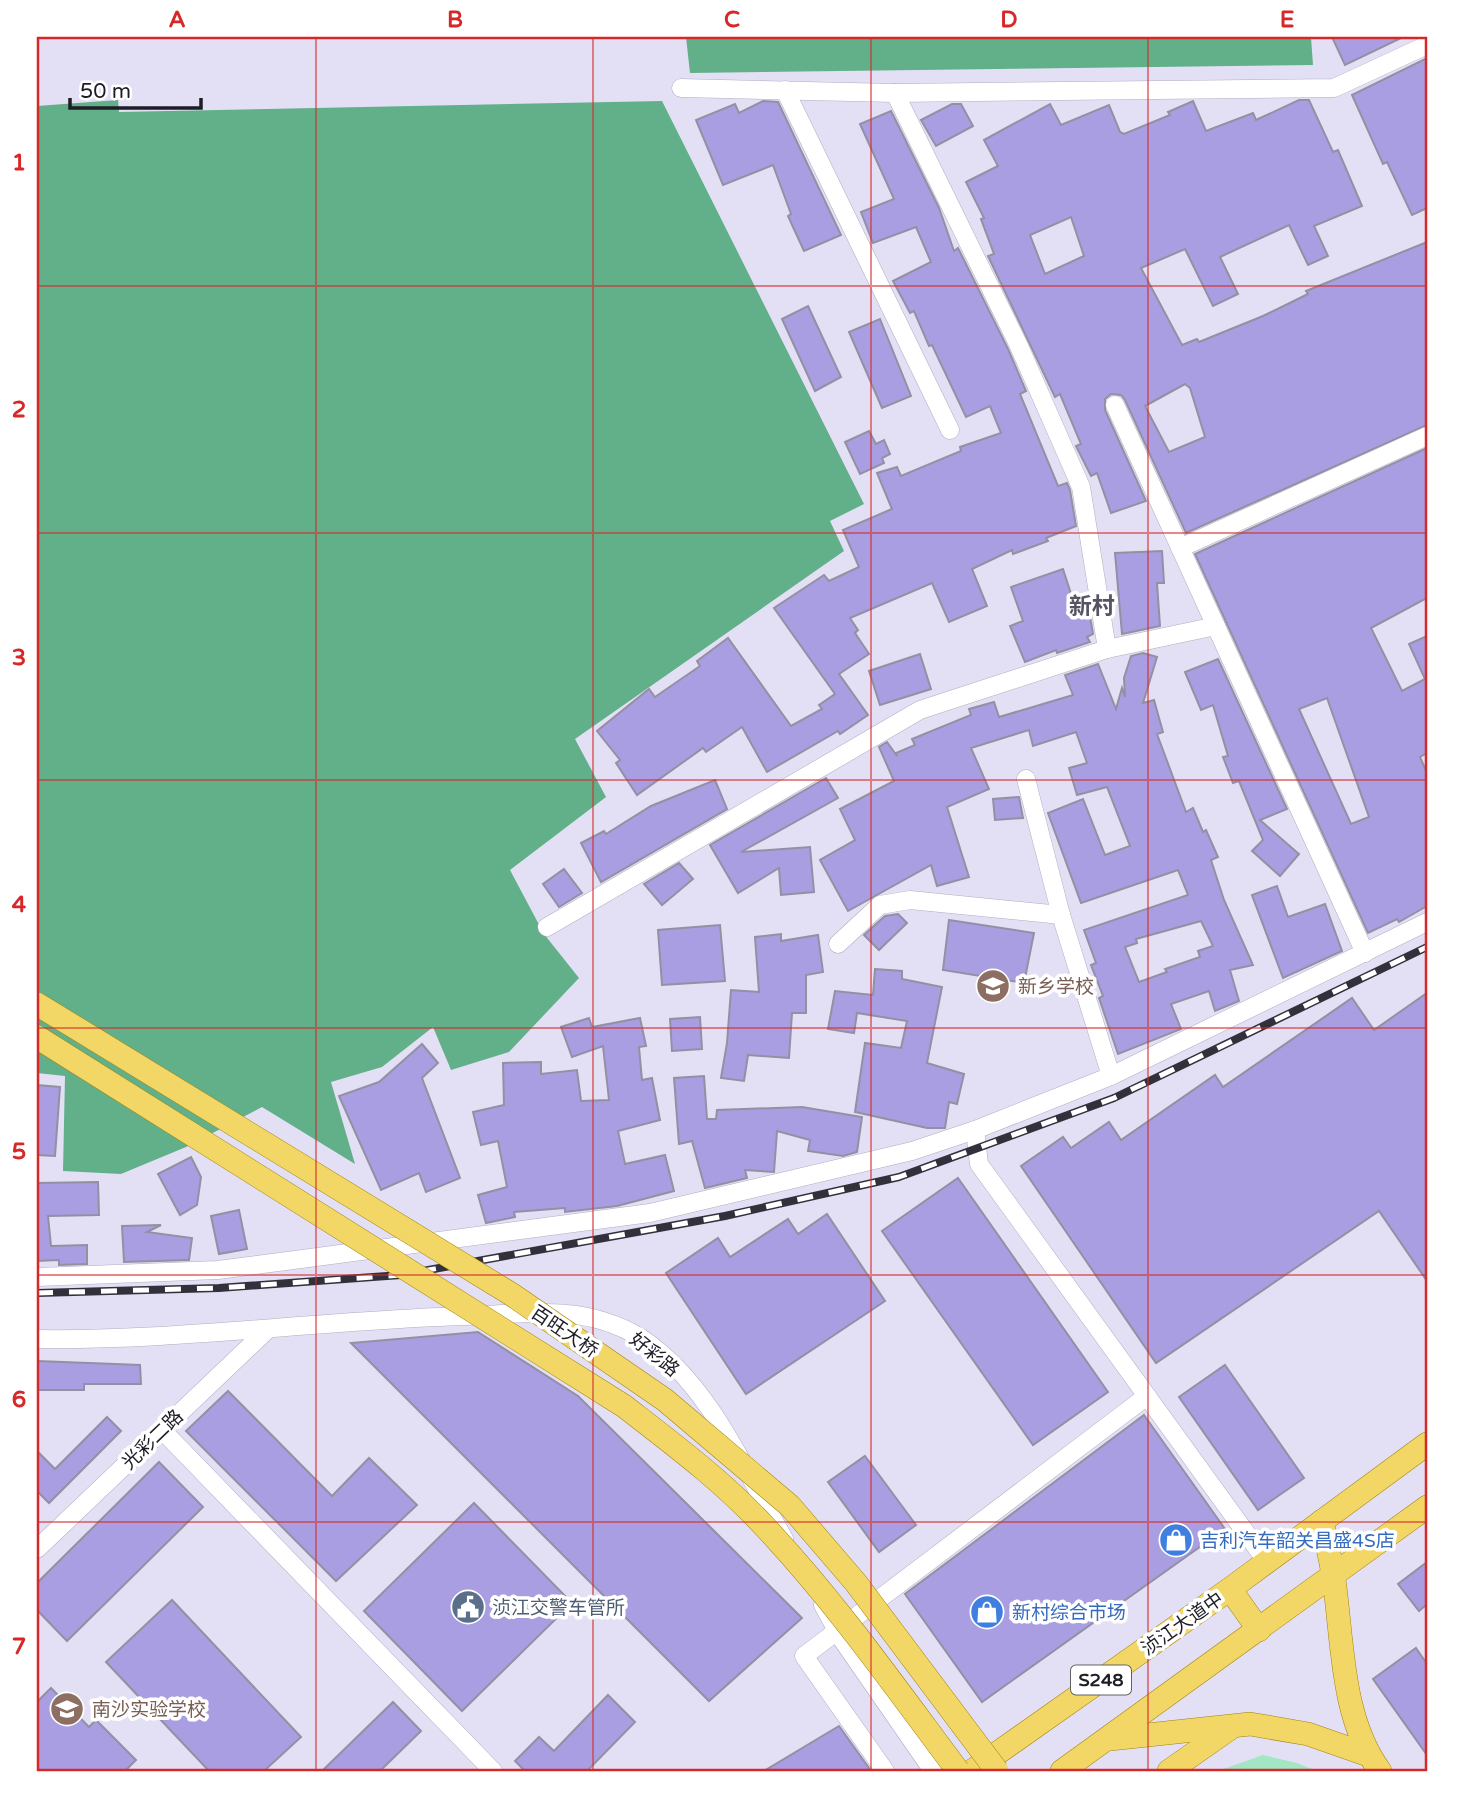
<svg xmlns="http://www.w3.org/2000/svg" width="1464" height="1808" font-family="'Varela Round','Noto Sans SC',sans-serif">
<rect width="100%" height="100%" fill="#e3e0f5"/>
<polygon fill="#a2e6c3" points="1263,1755 1297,1763 1317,1771 1218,1771"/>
<g fill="#61b08a">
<polygon points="686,37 1311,37 1313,65 690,73"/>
<polygon points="118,100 119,112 662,101 864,504 830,521 844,551 575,739 606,797 510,870 544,934 579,978 509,1052 451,1070 433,1027 382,1067 331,1082 355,1164 262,1107 186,1147 121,1174 63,1171 65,1076 37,1073 37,106"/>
</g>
<g fill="#aa9ee2" stroke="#9390a3" stroke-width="2" fill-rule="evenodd">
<polygon points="1332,37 1403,37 1345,65"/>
<polygon points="1427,58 1427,208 1412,215 1387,162 1383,164 1352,95"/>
<path d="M1299 100H1309L1333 152 1338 150 1362 206 1314 226 1328 256 1308 265 1289 225 1220 257 1238 294 1213 306 1185 249 1141 268 1182 345 1197 339 1199 342 1263 316 1308 294 1306 291 1427 242V425L1186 533 1125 400 1121 395 1111 394 1105 399V410L1146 501 1111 513 1097 473 1091 476 1076 446 1081 444 1060 394 1055 397 988 256 994 254 981 219 984 218 966 182 998 166 984 140 1050 104 1061 125 1109 105 1120 132 1124 134 1170 115 1168 112 1193 101 1206 131 1253 113 1256 120ZM1071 217 1084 256 1045 274 1030 235ZM1185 384 1190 388 1205 437 1169 452 1145 406Z"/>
<polygon points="763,101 778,102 841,235 804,251 788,216 791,214 773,165 723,185 696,120 735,104 739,113"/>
<polygon points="952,104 961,104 973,126 936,146 921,120"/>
<polygon points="891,111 939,208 954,251 958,248 1008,349 1026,391 1020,394 1058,486 1067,483 1070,490 1076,526 1046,538 1048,541 1013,554 1012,550 972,569 987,606 949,622 932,583 850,618 858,630 855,633 869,654 839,674 868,715 840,734 838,731 767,772 742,727 706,752 703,748 637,795 616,763 620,760 597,731 649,689 655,697 700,666 697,661 728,638 791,726 822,709 819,705 835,694 774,608 824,575 829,581 859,567 843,530 892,509 877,473 897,467 901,476 961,451 960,447 1001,433 990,406 966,417 932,345 929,346 914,311 910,313 893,281 931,262 916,227 873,243 861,212 894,199 860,124"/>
<polygon points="808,306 841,377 815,391 782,319"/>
<polygon points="880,319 911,396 882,408 849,332"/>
<polygon points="869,431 876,444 884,440 890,454 882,458 884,463 860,474 845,442"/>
<path d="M1427 448V598L1371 628 1402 691 1425 679 1409 644 1427 636V753L1420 757 1427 773V906L1399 922 1397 919 1368 933 1195 554ZM1327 698 1369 817 1351 824 1299 709Z"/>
<polygon points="1162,551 1164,583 1157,583 1160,626 1122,634 1115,553"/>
<polygon points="1063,569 1073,600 1086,595 1087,598 1093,634 1087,637 1090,642 1057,653 1056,650 1025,662 1010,626 1023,621 1011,587"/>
<path d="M1143 653 1157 657 1143 703 1154 700 1163 732 1157 734 1186 812 1193 808 1203 832 1206 830 1218 857 1211 860 1224 900 1253 965 1230 970 1239 1001 1215 1011 1209 991 1171 1004 1181 1029 1118 1054 1099 998 1103 996 1091 965 1096 963 1084 930 1188 895 1178 870 1081 903 1048 813 1083 799 1105 855 1130 846 1107 787 1077 795 1069 768 1087 763 1076 732 1033 746 1029 730 971 748 989 789 947 807 969 877 937 886 931 865 848 911 820 860 855 840 840 809 894 781 879 747 887 742 897 756 896 753 915 745 912 739 971 715 969 709 994 702 999 717 1073 695 1065 675 1098 664 1116 709 1122 688 1125 697 1124 678 1131 656ZM1201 921 1213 946 1198 951 1200 957 1165 969 1167 972 1139 982 1125 947 1137 943 1136 939Z"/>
<polygon points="920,654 931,689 880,705 869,671"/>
<polygon points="1218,659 1287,809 1260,820 1299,854 1280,876 1252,851 1263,840 1239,781 1233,783 1223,757 1228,756 1213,705 1201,710 1185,672"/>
<polygon points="826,778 838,798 741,852 810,847 814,892 781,895 779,868 738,893 710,845"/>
<polygon points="715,780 727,809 601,882 581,843 604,831 606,834 651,806"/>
<polygon points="1019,797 1023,818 995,820 993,799"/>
<polygon points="679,863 693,879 662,905 644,884"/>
<polygon points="564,869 582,893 559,907 543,884"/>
<polygon points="1277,886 1288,917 1325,904 1342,951 1283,978 1252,895"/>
<polygon points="898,914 907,923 879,950 864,935 885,916"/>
<polygon points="949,920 1034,933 1024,983 943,970"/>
<polygon points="720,925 725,981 662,985 658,930"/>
<polygon points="781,934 781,941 818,935 823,972 806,975 806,1013 792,1013 789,1058 748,1055 744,1081 721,1078 727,1043 731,990 759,992 755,937"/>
<polygon points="875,969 902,971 902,979 942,987 927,1063 964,1074 957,1104 949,1102 945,1128 927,1128 855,1112 865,1043 901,1048 907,1021 857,1013 854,1033 828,1029 835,991 873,995"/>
<polygon points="1427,993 1427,1281 1379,1211 1156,1363 1021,1166 1063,1137 1071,1148 1109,1122 1121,1140 1215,1075 1223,1087 1352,998 1374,1030"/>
<polygon points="700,1017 702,1049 672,1051 670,1019"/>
<polygon points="589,1018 592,1027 640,1018 646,1046 639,1047 642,1080 652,1078 660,1120 618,1131 625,1164 665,1155 674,1191 617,1206 565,1212 565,1208 514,1212 515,1217 486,1223 478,1195 507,1187 498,1141 481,1145 473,1112 504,1105 503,1063 541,1062 541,1074 577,1070 581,1101 609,1100 603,1046 572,1057 561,1027"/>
<polygon points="422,1044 438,1063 422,1078 460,1178 426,1192 419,1173 381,1190 339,1096 379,1082"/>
<polygon points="704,1076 707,1119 716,1119 717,1110 802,1107 862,1117 857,1152 843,1156 808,1151 810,1140 777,1131 774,1172 745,1170 747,1178 705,1188 692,1141 679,1144 674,1078"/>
<polygon points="37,1085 60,1087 55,1156 37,1155"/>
<polygon points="191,1157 201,1177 197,1205 180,1215 158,1174"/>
<polygon points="958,1178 1108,1392 1033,1445 882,1231"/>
<polygon points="98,1182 99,1215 48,1216 51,1246 87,1245 87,1264 59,1265 59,1260 37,1261 37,1183"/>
<polygon points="239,1210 247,1249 219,1254 211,1216"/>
<polygon points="827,1214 885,1301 746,1394 666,1273 718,1238 730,1257 788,1219 798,1234"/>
<polygon points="161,1225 147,1232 192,1238 189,1260 124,1262 122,1226"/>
<polygon points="478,1332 578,1396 802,1618 709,1701 351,1343"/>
<polygon points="37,1361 140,1365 141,1384 84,1384 84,1390 37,1390"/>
<polygon points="1225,1365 1304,1478 1258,1510 1179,1397"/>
<polygon points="228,1391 332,1496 369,1458 417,1505 336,1581 186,1431"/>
<polygon points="1144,1415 1225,1529 982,1702 905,1594"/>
<polygon points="107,1417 121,1431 49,1503 37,1491 37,1451 55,1469"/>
<polygon points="865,1456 916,1525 879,1552 828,1482"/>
<polygon points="159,1462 203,1507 67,1641 37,1610 37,1583"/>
<polygon points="474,1503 572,1603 462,1711 364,1611"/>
<polygon points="1427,1562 1427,1604 1419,1611 1398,1584"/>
<polygon points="172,1600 301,1737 264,1771 209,1771 106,1662"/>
<polygon points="1416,1648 1427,1664 1427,1755 1373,1679"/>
<polygon points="51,1688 89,1727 96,1720 136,1760 125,1771 37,1771 37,1702"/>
<polygon points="608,1695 635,1722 587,1771 525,1771 515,1761 539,1737 554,1751"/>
<polygon points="393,1702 421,1731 380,1771 322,1771"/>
<polygon points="839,1726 871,1771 764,1771"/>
</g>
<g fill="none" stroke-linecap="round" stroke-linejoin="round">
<g stroke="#b0adc1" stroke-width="19">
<g id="minor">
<polyline points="681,88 895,93 1334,88 1427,45"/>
<polyline points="785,90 950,430"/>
<polyline points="895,93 1018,344 1081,487 1107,649"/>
<polyline points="1115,405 1365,953"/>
<polyline points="1180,548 1427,436"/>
<polyline points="1026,779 1061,915"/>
<polyline points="547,927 920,710 1107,649 1216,626"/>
<polyline points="838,944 880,905 910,900 1061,915 1111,1076"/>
<polyline points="37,1277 218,1270 650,1213 912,1151 975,1130"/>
<path d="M37 1339C180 1341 322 1320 465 1316 498 1315 533 1311 566 1314 591 1316 619 1324 641 1338 709 1383 745 1470 784 1539"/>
<polyline points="162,1430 493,1771"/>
<polyline points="37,1549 268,1329"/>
<polyline points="1267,1562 979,1164 975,1130 1111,1076 1427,922"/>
<polyline points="823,1605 841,1638 933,1771"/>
<polyline points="885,1771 804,1656 1147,1396"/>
</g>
</g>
<g stroke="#a2840d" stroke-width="24">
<g id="major">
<path d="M1322 1521C1326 1541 1331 1560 1334 1580 1343 1642 1341 1718 1380 1771"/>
<polyline points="1230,1589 1259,1630"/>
<polyline points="1110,1739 1250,1724 1308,1734 1368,1755"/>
<polyline points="972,1771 1230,1589 1427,1444"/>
<polyline points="1062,1771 1427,1507"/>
<polyline points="1169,1771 1232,1727"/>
</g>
</g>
<use href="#minor" stroke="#fff" stroke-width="18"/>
<use href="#major" stroke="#f2d766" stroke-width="23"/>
<g stroke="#32313b" stroke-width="8">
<polyline id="rail" points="37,1293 219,1288 401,1275 725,1216 899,1177 1114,1098 1427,947"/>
</g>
<use href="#rail" stroke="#fff" stroke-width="5" stroke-dasharray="16" stroke-linecap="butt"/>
<g stroke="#a2840d" stroke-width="24" stroke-linecap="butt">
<g id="major-bridge">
<polyline points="37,1004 511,1294 665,1400 790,1506 856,1583 997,1771"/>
<path d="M37 1037 624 1406C673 1444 724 1482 766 1528 837 1604 896 1688 958 1771"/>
</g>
</g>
<use href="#major-bridge" stroke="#f2d766" stroke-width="23"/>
</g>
<path fill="none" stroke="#d62828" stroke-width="2" stroke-opacity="0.55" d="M316 37V1771M593 37V1771M871 37V1771M1148 37V1771M37 286H1427M37 533H1427M37 780H1427M37 1028H1427M37 1275H1427M37 1522H1427"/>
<defs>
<g id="school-disc" transform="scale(1.75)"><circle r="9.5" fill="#8d6e63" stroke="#fff"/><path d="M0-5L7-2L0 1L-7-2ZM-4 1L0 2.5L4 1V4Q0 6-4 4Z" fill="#fff"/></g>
<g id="shop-disc" transform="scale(1.75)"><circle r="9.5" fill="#3f7fe0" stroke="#fff"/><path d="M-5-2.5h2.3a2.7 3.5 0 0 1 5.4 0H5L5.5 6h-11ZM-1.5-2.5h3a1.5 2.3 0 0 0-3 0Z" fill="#fff"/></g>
<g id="civic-disc" transform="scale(1.75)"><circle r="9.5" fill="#5c6f8a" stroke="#fff"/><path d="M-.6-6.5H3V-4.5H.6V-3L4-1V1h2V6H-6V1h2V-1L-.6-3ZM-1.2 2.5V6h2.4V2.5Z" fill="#fff"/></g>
</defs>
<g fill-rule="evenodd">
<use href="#school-disc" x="993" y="986"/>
<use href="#shop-disc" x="1176" y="1540"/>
<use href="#civic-disc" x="468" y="1607"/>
<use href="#shop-disc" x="987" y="1612"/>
<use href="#school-disc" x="67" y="1709"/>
</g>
<g text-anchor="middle" stroke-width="7" stroke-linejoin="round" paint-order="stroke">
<rect fill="#fff" stroke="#626166" stroke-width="2" x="1071" y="1665.5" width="60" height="29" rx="5"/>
<g font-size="18" font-weight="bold" fill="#1e1d25">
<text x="1101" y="1686">S248</text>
</g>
<g font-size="19" fill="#785e54" stroke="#fff" text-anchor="start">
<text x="1018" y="993">新乡学校</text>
<text x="92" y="1716">南沙实验学校</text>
</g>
<g font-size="19" fill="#1e1d25" stroke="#fff">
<text transform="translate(565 1331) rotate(34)" y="7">百旺大桥</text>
<text transform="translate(655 1354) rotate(39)" y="7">好彩路</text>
<text transform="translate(152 1439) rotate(-44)" y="7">光彩二路</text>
<text transform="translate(1182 1623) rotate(-35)" y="7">浈江大道中</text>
</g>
<g font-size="19" fill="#366cbe" stroke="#fff" text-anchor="start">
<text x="1200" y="1547">吉利汽车韶关昌盛4S店</text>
<text x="1012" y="1619">新村综合市场</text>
</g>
<g font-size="19" fill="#4e5e75" stroke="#fff" text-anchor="start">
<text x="492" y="1614">浈江交警车管所</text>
</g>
<g font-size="23" font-weight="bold" fill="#565364" stroke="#fff">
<text x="1092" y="614">新村</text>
</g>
</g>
<rect width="1464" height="1808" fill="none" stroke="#ffffff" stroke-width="77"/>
<path d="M70 98v10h131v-10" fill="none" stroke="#1e1d25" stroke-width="3.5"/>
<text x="80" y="98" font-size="21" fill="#1e1d25" stroke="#ffffff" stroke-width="5" paint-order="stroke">50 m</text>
<rect x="38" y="38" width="1388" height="1732" fill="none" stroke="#d62828" stroke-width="2.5"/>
<g font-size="23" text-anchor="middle" font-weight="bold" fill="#d62828">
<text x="177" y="27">A</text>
<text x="455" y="27">B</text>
<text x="732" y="27">C</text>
<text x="1009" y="27">D</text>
<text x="1287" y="27">E</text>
<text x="19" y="170">1</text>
<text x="19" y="417">2</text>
<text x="19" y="665">3</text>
<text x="19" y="912">4</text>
<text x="19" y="1159">5</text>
<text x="19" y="1407">6</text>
<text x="19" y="1654">7</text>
</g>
</svg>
